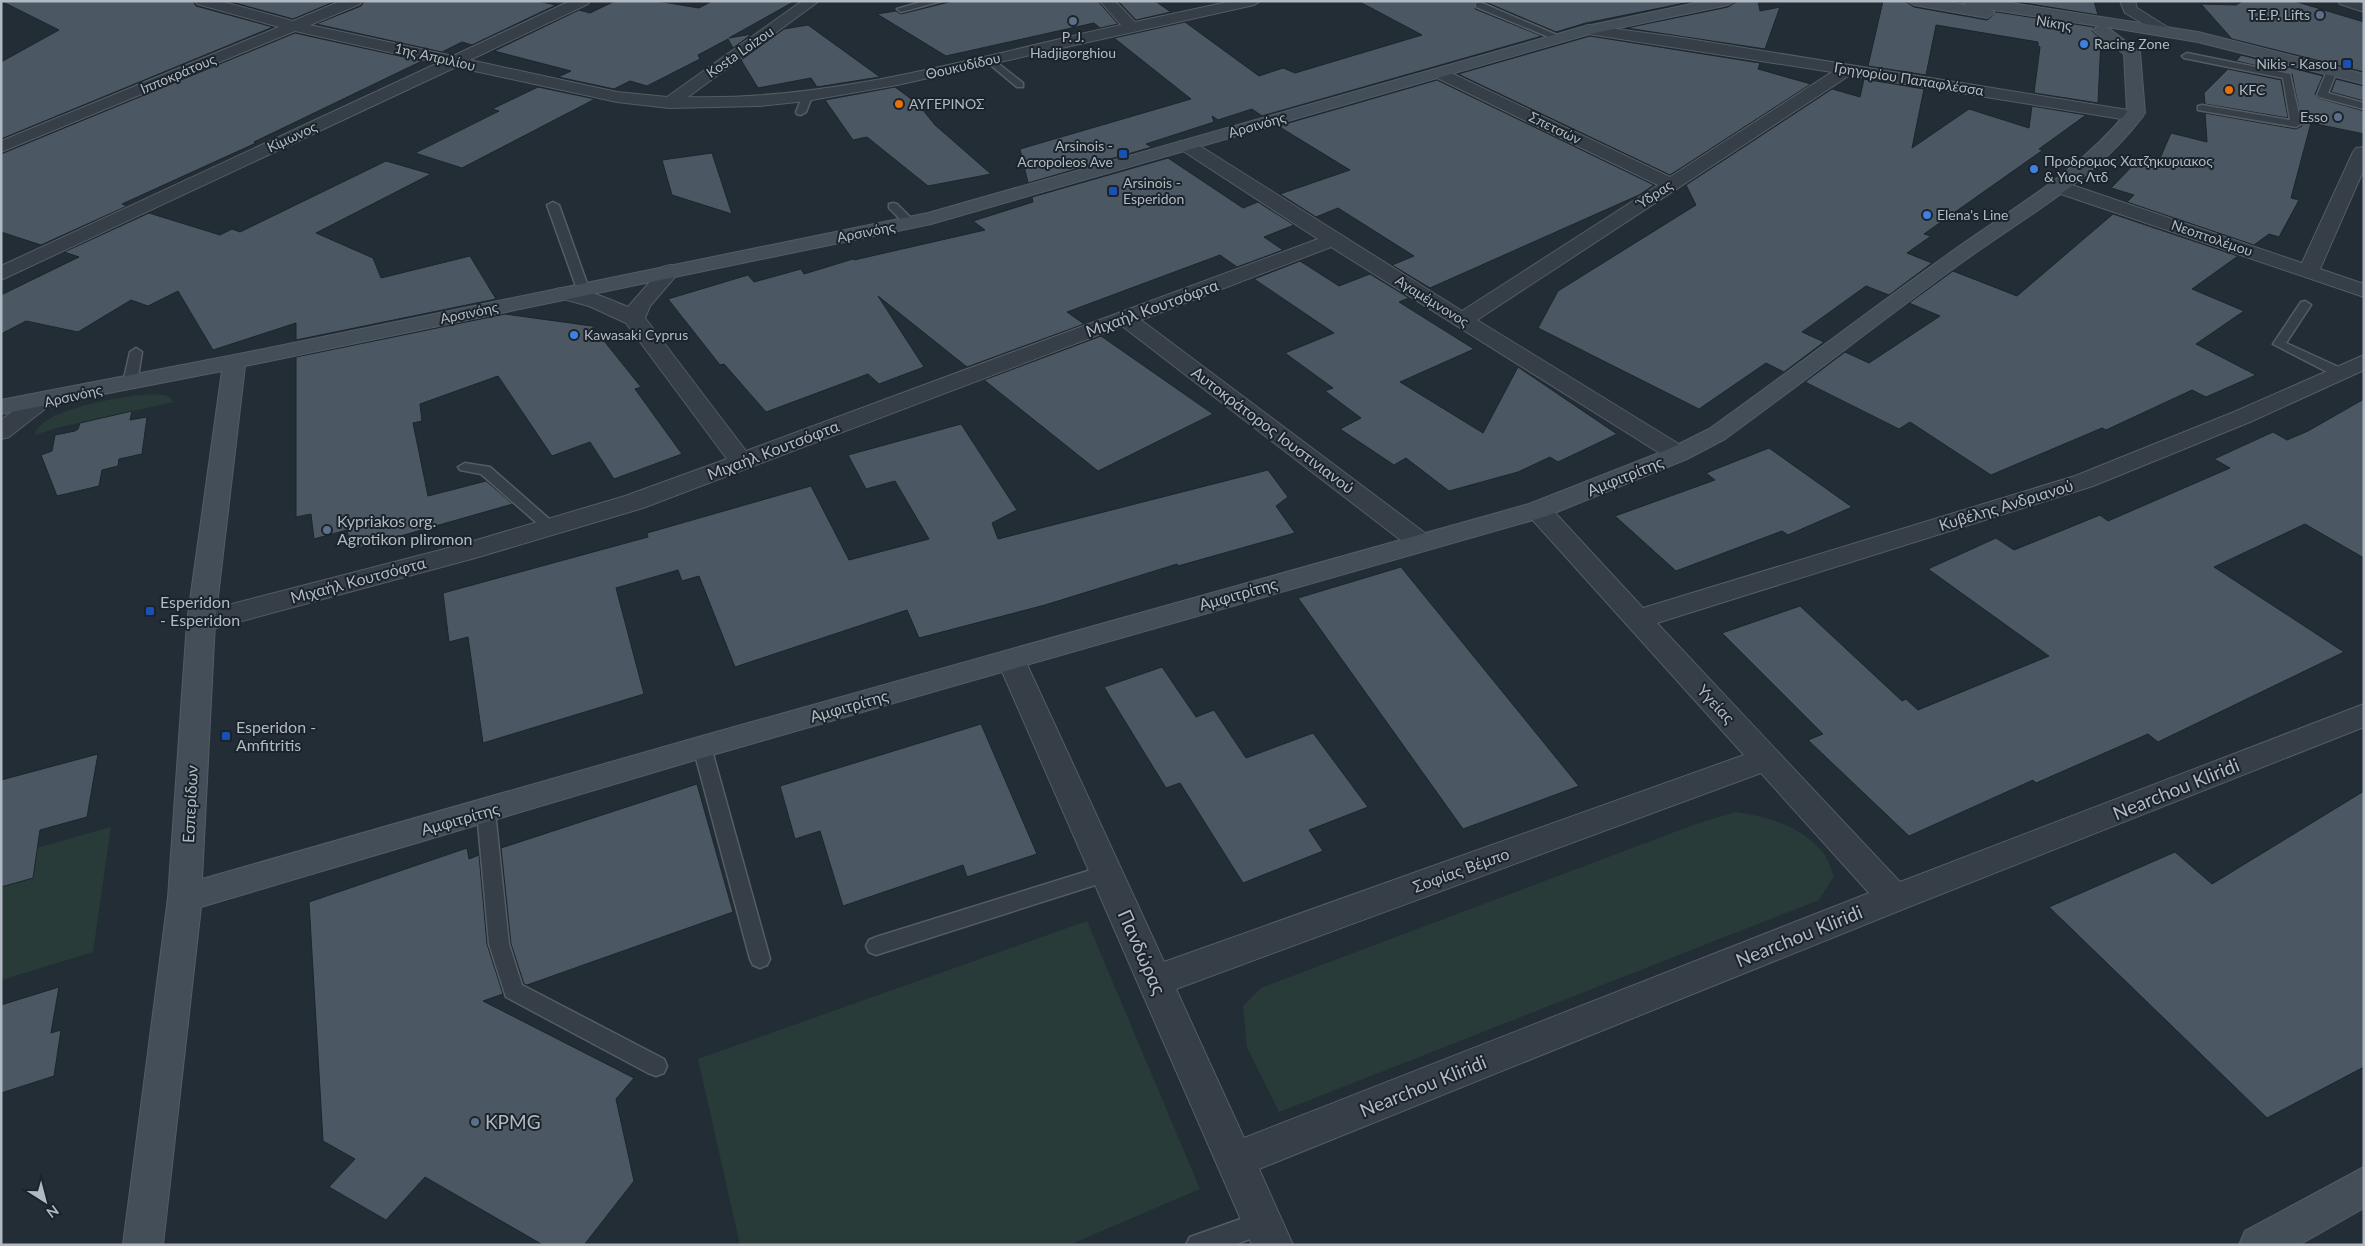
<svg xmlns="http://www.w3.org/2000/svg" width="2365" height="1246" font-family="Lato,sans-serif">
<rect width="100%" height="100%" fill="#232d36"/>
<g fill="#283b39">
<path d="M154 394 168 396 174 402 56 428 35 435C40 408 130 395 154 394Z"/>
<path d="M1735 812C1768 816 1804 827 1825 855 1829 861 1831 870 1834 876L1819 900 1279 1112 1247 1047 1243 1006 1261 988 1696 824Z"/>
<polygon points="111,827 93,952 1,980 1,858"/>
<polygon points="1087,921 1200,1189 1069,1245 740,1245 698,1059"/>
</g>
<g fill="#4b5762" stroke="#1d252d">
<polygon points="1,1 193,1 196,6 273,27 1,139 1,62 59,30"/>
<polygon points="228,1 336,1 293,19"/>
<polygon points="364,1 537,1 556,5 472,45 462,42 442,52 316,24 361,6"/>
<polygon points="615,1 657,1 699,8 712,1 795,1 729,38 752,34 733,48 728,39 698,55 700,59 647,86 630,81 614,89 558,77 571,71 494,51 579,10 590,13"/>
<polygon points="953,1 1098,1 1118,24 1100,28 1094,23 946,56 877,14 896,11 901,14"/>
<polygon points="1118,1 1155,1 1171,12 1136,20"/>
<polygon points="1358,1 1476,1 1475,9 1542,36 1262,116 1252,109 1218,120 1212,116 1214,122 1146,144 1152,147 1028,183 1020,149 1191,99 1114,38 1185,22 1259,76 1283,68 1295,73 1422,35"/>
<polygon points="1483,1 1695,1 1586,23 1556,32"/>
<polygon points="1737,1 1758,1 1760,11 1780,7 1765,49 1626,28 1728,7"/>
<polygon points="1883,1 1905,1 1914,7 1987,20 1997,12 2094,27 2092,31 2101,39 2098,103 2034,93 2040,47 2038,46 2038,42 1936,25 1926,75 1868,66"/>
<polygon points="2012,1 2094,1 2098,15"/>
<polygon points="2243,1 2294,1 2364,22 2364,72 2232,39 2201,4 2236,5"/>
<polygon points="808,25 880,77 817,87 811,78 758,88 741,60 784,29"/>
<polygon points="295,33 422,61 254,142 256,143 122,204 127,206 41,245 1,232 1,154"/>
<polygon points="1590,36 1760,63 1758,69 1811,84 1670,175 1458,74"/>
<polygon points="2241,55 2323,76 2315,94 2318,98 2364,111 2364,134 2311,123 2291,198 2299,200 2279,237 2269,234 2254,245 2127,202 2134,195 2111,188 2140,158 2158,163 2171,133 2207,142 2205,113 2296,129 2302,126 2292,74 2236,61"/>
<polygon points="2228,69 2281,80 2288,118 2205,104 2204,93"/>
<polygon points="1864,79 1924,89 1912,148 1969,109 2029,128 2032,106 2086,115 2039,149 2043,150 1924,234 1931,236 1907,253 1932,263 1889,295 1866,286 1802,332 1824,342 1784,372 1766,363 1699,409 1538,328 1558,291 1696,205 1686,185 1832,89 1860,97"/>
<polygon points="2336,79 2364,86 2364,101 2331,92"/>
<polygon points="1437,80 1654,185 1639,195 1430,288 1392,265 1414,256 1338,208 1316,217 1280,194 1350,170 1278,126"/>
<polygon points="538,87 595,99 462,168 415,153 499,111 492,109"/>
<polygon points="895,87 918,104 935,125 991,174 928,186 867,137 853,140 825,100"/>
<polygon points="712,153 732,214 672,195 662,160"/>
<polygon points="1168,158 1243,208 1258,202 1294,225 1264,237 1283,250 1237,267 1220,255 1067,312 1084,324 967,367 878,296 924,367 879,384 868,374 766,412 724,364 720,365 668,299 748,275 754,282 801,269 804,274 853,259 854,260 985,230 973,221 1033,202 1032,197"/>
<polygon points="386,161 431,174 316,233 373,258 381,278 470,256 496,299 296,340 296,323 213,350 178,291 148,306 131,300 78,332 26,321 1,334 1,295 79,257 64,252 149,213 220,235 232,229 240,232"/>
<polygon points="2113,214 2238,256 2192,289 2244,311 2196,344 2256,375 2206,397 2192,390 2106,430 2102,428 1991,475 1910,422 1899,429 1805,382 1845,352 1869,363 1940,316 1909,303 1953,271 2017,296"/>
<polygon points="1300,261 1339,286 1370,274 1409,298 1399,302 1474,349 1400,382 1483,433 1518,367 1617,434 1558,462 1550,457 1518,472 1449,491 1406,458 1394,465 1340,429 1361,418 1325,391 1333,388 1285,353 1334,333 1254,279"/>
<polygon points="505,314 592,326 641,387 635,389 682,454 614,479 590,442 552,456 498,376 420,404 422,421 413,423 428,496 486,481 513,504 351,550 347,530 314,539 311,514 296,517 296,357"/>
<polygon points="1101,336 1213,414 1098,471 984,380"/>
<polygon points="2364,399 2364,558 2305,524 2214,567 2344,652 2158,742 2148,734 2036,783 2033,780 1909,836 1808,740 1823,734 1722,633 1800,606 1902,701 1906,699 1918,710 2049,656 1928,569 1996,538 2014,550 2100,515 2108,521 2230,468 2214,459 2273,432 2287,440 2308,431"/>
<polygon points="132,411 130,420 147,417 142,454 119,459 118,466 102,470 99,486 57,496 41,455 52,451 55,435 75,431 78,429 80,423"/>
<polygon points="961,424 1017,510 992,523 998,539 1268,470 1288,497 1276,506 1295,533 1178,566 1177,564 1045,605 919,638 907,610 735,667 699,576 682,581 678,570 616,588 644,694 483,743 468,637 449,642 443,593 648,537 647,533 811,486 849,560 929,539 895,481 866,489 848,455"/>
<polygon points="1769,448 1852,507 1788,535 1782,531 1676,571 1615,516 1715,480 1706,473"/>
<polygon points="1401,567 1579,786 1463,829 1298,598"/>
<polygon points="1162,667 1196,717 1214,710 1246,758 1313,733 1368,807 1309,830 1323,851 1243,883 1180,783 1166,788 1104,687"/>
<polygon points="981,724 1037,854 967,877 963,865 843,906 820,831 795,839 780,786"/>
<polygon points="98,754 87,817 40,830 33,878 1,887 1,780"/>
<polygon points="697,784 733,912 527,985 524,984 511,944 501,848"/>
<polygon points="2364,791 2364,1067 2267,1118 2049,907 2175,852 2212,884"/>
<polygon points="467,848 469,859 479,855 487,944 503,994 483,1001 634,1078 616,1099 634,1181 584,1245 543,1245 425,1177 386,1220 329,1187 355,1159 323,1141 309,902"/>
<polygon points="59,987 51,1033 61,1030 54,1076 1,1093 1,1005"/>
</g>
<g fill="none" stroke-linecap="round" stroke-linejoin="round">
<g stroke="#545c64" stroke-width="3">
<g id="lane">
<polygon points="925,1 942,1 901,12 897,9"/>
<polygon points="1476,3 1482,3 1564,38 1556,40 1476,7"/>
<polygon points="2187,53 2290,74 2301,124 2296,127 2198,110 2198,106 2202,105 2290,120 2283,78 2184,58 2182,56"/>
<polygon points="990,57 1023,83 1023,87 1017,87 987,62 987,58"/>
<polygon points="2332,68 2337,71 2328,93 2364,103 2364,109 2319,97 2317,95 2327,71"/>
<polygon points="807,94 812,97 806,112 801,115 797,114 796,112 802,97"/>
<polygon points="553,202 559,205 589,289 587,292 579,292 577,289 547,205"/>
<polygon points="893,203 897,204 916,223 914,225 906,225 889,208 889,204"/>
<polygon points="2305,301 2311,305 2286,343 2345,370 2347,373 2345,376 2335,376 2273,344 2301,302"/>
<polygon points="136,348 142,352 137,383 130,387 123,383 130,352"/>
<polygon points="465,463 490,467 556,525 559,528 556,531 546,531 481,474 460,470 458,467"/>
<polygon points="702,740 708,742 711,747 770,959 767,965 760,968 753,965 750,959 693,747 696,742"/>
<polygon points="486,805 493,807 495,812 509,944 522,985 664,1059 667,1066 664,1073 656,1076 648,1073 506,997 489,944 477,812 479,807"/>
<polygon points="1107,865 1114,867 1117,873 1114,879 876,955 869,952 866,946 869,940 876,937"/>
<polygon points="1263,1211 1271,1215 1275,1223 1271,1231 1234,1245 1186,1245 1190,1237"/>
</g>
</g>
<g stroke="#545c64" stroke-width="2">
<g id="street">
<path d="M195 1H220L293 21 341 1H362L360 4 310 25 453 56 570 1H590L588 4 470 60 617 92 667 97 802 1H819L688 97C834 101 979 56 1121 25L1100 1H1115L1135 22 1232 1H1261L1254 5 897 85 806 101 760 106 669 108 617 102 456 67 1 280V266L438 63 295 31 1 152V141L279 27 197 4Z"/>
<polygon points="2120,1 2135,1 2137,8 2172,30 2164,35 2159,33 2125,13"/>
<polygon points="2338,1 2364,3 2364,12 2340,4"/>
<path d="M1587 25 1683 38 2134 111 2140 112 2143 116 2140 120 2134 121 1850 75 1477 320 1687 449 1690 454 1687 459 1678 461 1669 459 1331 247 1141 320 1429 536 1433 542 1429 548 1420 550 1411 548 1122 326 643 508 475 558 201 632 191 629 187 622 191 615 201 612 460 545 625 496 727 459 626 323 589 306 556 297 553 293 556 289C576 284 609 299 628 307L663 267 670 265 677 267 680 271 650 306 645 318 746 451 1318 239 1180 149 1177 145 1180 141H1192L1462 311 1658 185 1433 76 1431 73 1433 70H1445L1670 177 1832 72 1582 33 1579 30Z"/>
<polygon points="2364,147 2364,169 2320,269 2364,284 2364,297 2052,191 2050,187 2052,183 2066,183 2302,263 2353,152 2356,148"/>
<path d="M2364 355V370L2250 422 2093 486 1657 623 1900 882 2364 704V727L1906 908 1259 1169 1293 1245H1252L997 660 1001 653 1011 650 1021 653 1025 660 1164 962 1744 755 1529 516 1525 510 1529 504 1538 502 1547 504 1643 608 2075 476 2234 412ZM1761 773 1869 893 1244 1138 1176 989Z"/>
<polygon points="42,393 50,395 53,400 50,405 9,437 1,439 1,420 34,395"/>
</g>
</g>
<g stroke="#545c64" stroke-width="2">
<g id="secondary">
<path d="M1705 1H1735L1728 5 1590 34 931 224 245 366 215 622 202 879 702 736 1529 504 1669 449 1709 429C1789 372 1867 312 1947 255 2009 210 2078 173 2127 112L2124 54 2096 33 2093 30 2098 26 1981 8 1992 10 1995 13 1987 18 1914 5 1907 1H1943L1967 5 1961 1H1998L2198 32 2364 74V84L2198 42 2107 27 2140 52 2145 113C2099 178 2024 217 1961 263 1882 320 1805 381 1725 439L1687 459 1547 516 702 758 201 907 163 1245H123L168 898 187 622 222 371 1 414V400L234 355 928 213 1582 27Z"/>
<polygon points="2364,1167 2364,1208 2299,1245 2239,1245 2245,1231"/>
</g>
</g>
<use href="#lane" fill="#363e47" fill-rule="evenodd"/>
<use href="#street" fill="#363e47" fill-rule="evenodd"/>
<use href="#secondary" fill="#444e59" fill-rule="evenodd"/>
</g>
<g fill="#5c6f8a" stroke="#1b232b" stroke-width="2">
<circle cx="2320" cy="15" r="5"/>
<circle cx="1073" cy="21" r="5"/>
<circle cx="2338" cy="117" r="5"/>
<circle cx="327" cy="530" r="5"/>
<circle cx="475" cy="1122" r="5"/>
</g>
<g fill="#3f7fe0" stroke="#1b232b" stroke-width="2">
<circle cx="2084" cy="44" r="5"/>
<circle cx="2034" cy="169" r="5"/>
<circle cx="1927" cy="215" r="5"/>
<circle cx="574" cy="335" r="5"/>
</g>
<g fill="#1a4fb4" stroke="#1b232b" stroke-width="2">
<rect x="2342" y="59" width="10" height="10" rx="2.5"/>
<rect x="1118" y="149" width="10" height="10" rx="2.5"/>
<rect x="1108" y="186" width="10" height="10" rx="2.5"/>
<rect x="145" y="606" width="10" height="10" rx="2.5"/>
<rect x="221" y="731" width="10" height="10" rx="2.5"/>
</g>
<g fill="#e8710a" stroke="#1b232b" stroke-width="2">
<circle cx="2229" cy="90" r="5"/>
<circle cx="899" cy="104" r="5"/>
</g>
<g text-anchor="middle" stroke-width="4" stroke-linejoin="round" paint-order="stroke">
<g font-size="14" fill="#b1b9c3" stroke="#1b232b" text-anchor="start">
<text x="2310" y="20" text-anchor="end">T.E.P. Lifts</text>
<text x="1073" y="42" text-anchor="middle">P. J.<tspan x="1073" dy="16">Hadjigorghiou</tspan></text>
<text x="2094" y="49">Racing Zone</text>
<text x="2337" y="69" text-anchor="end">Nikis - Kasou</text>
<text x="2239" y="95">KFC</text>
<text x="909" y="109">ΑΥΓΕΡΙΝΟΣ</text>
<text x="2328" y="122" text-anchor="end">Esso</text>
<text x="1113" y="151" text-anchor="end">Arsinois -<tspan x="1113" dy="16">Acropoleos Ave</tspan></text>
<text x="2044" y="166">Προδρομος Χατζηκυριακος<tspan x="2044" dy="16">&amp; Υιος Λτδ</tspan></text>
<text x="1123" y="188">Arsinois -<tspan x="1123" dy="16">Esperidon</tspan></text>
<text x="1937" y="220">Elena's Line</text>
<text x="584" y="340">Kawasaki Cyprus</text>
</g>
<g font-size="14" fill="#b1b9c3" stroke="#1b232b">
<text transform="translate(2054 23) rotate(9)" y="5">Νίκης</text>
<text transform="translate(740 52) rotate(-35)" y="5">Kosta Loizou</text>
<text transform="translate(435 57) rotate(13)" y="5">1ης Απριλίου</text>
<text transform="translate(963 66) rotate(-13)" y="5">Θουκυδίδου</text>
<text transform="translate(178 74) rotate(-23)" y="5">Ιπποκράτους</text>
<text transform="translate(1909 79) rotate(9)" y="5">Γρηγορίου Παπαφλέσσα</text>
<text transform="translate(1257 125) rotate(-16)" y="5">Αρσινόης</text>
<text transform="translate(1555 128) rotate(26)" y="5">Σπετσών</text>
<text transform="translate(292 137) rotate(-25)" y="5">Κίμωνος</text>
<text transform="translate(1655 194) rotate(-33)" y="5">Ύδρας</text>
<text transform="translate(866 232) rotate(-11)" y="5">Αρσινόης</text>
<text transform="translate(2212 238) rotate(19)" y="5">Νεοπτολέμου</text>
<text transform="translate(1432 301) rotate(32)" y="5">Αγαμέμνονος</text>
<text transform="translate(469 313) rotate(-12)" y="5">Αρσινόης</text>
<text transform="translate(73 396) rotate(-13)" y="5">Αρσινόης</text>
</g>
<g font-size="16" fill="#b1b9c3" stroke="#1b232b">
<text transform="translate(1152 308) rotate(-20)" y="6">Μιχαήλ Κουτσόφτα</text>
<text transform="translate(1273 430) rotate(37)" y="6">Αυτοκράτορος Ιουστινιανού</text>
<text transform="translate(773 450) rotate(-21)" y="6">Μιχαήλ Κουτσόφτα</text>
<text transform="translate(1625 476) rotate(-22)" y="6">Αμφιτρίτης</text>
<text transform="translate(2006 505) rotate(-17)" y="6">Κυβέλης Ανδριανού</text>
<text transform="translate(358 580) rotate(-15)" y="6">Μιχαήλ Κουτσόφτα</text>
<text transform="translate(1238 594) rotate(-16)" y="6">Αμφιτρίτης</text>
<text transform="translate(1716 704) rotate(47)" y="6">Υγείας</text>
<text transform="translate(849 706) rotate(-16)" y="6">Αμφιτρίτης</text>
<text transform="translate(190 804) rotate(-87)" y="6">Εσπερίδων</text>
<text transform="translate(460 819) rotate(-16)" y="6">Αμφιτρίτης</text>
<text transform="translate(1461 870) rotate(-20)" y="6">Σοφίας Βέμπο</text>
</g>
<g font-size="16" fill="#b1b9c3" stroke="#1b232b" text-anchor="start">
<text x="337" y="527">Kypriakos org.<tspan x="337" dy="18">Agrotikon pliromon</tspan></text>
<text x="160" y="608">Esperidon<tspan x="160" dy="18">- Esperidon</tspan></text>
<text x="236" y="733">Esperidon -<tspan x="236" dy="18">Amfitritis</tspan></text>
</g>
<g font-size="19" fill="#b1b9c3" stroke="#1b232b">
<text transform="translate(2176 789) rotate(-22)" y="7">Nearchou Kliridi</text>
<text transform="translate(1799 936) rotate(-22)" y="7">Nearchou Kliridi</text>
<text transform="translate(1142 952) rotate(66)" y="7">Πανδώρας</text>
<text transform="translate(1423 1086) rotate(-22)" y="7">Nearchou Kliridi</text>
</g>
<g font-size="19" fill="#b1b9c3" stroke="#1b232b" text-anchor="start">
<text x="485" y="1129">KPMG</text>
</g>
</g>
<rect width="2365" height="1246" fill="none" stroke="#b1b9c3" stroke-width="5"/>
<g transform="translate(45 1201) rotate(144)" stroke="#1b232b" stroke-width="4" paint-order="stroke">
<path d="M0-4L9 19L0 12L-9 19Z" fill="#b1b9c3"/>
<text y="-8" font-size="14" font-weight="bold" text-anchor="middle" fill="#b1b9c3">N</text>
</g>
</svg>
